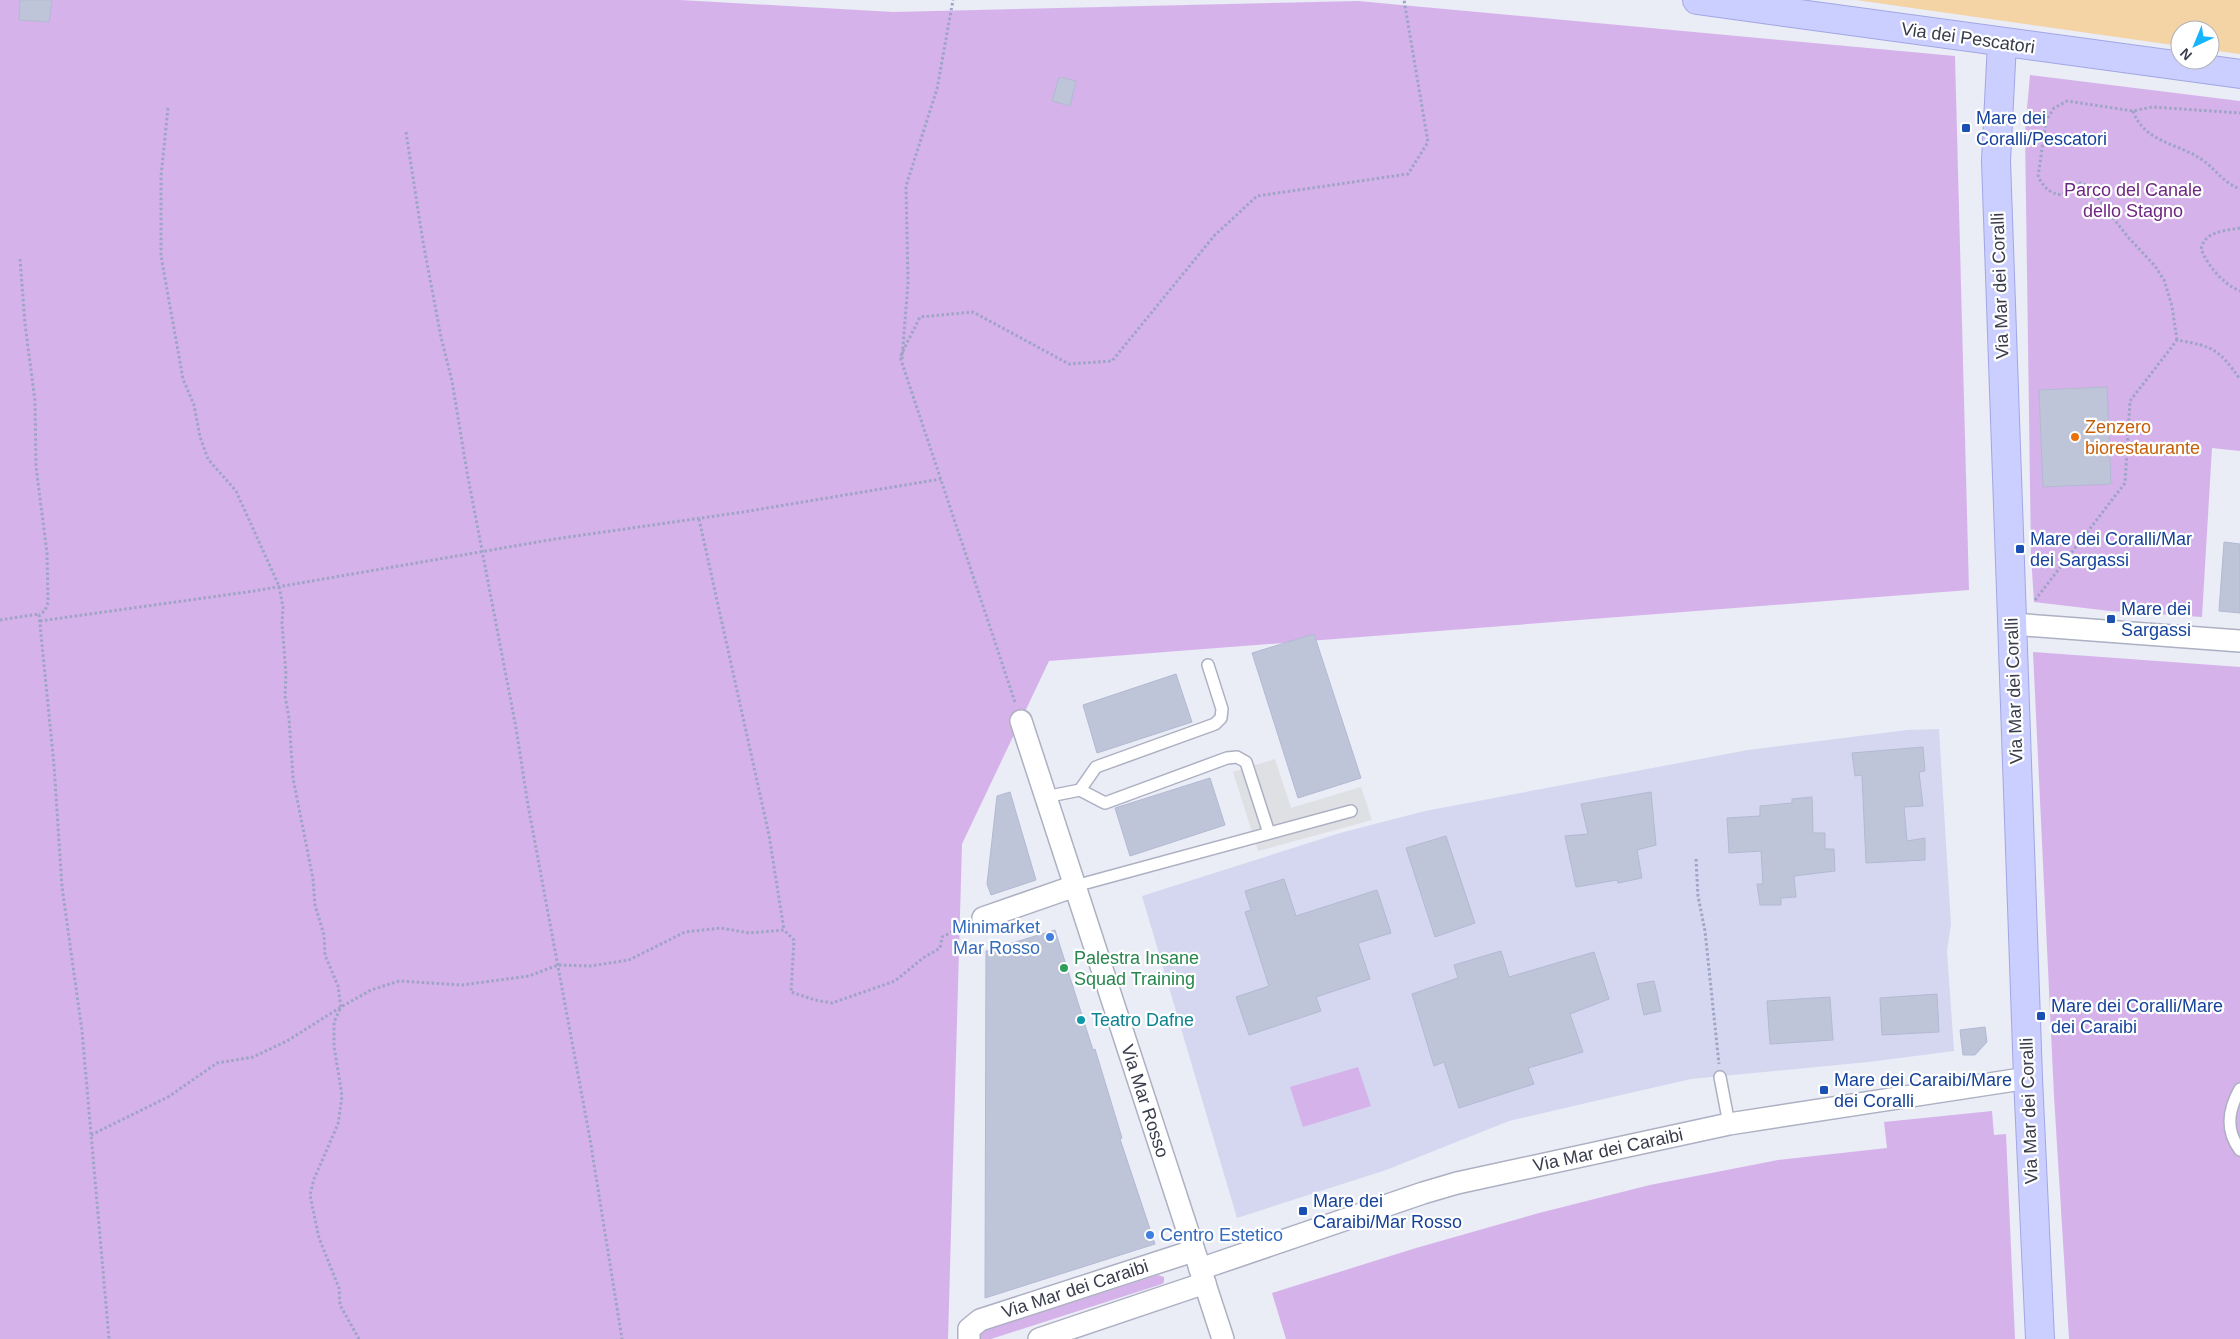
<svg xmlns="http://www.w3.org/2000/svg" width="2240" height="1339" font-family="Helvetica,sans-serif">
<rect width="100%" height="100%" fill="#eaecf6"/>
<polygon fill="#d4d7ef" points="1939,729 1951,924 1947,951 1954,1051 1868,1062 1691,1079 1608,1098 1509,1121 1386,1170 1237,1218 1142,896 1340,833 1425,811 1748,750 1907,730"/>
<g fill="#d6b2eb">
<polygon points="0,0 680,0 893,12 1358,1 1955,56 1969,590 1049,661 962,844 948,1339 0,1339"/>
<polygon points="2030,75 2240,101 2240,451 2212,448 2202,617 2110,611 2034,602 2031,555 2025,131"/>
<polygon points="2033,652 2240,667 2240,1339 2069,1339 2054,1096"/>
<polygon points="1358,1067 1371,1106 1303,1127 1290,1087"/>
<polygon points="1992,1111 1994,1135 2006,1134 2015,1339 1286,1339 1272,1293 1416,1248 1539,1213 1650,1185 1778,1160 1887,1148 1884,1122"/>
<polygon points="1158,1275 1164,1277 1164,1282 1162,1284 991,1339 980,1339 979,1335 982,1331"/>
</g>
<polygon fill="#dfe0e4" points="1275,759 1291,808 1361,787 1372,820 1258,851 1233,772"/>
<polygon fill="#f4d3a5" points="1856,0 2240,0 2240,54 2210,50 2210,30 2180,30 2180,46"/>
<g fill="#bfc5d8" stroke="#b2b9d3">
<polygon points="20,0 52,0 49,22 19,20"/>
<polygon points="1059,77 1076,81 1070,106 1052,101"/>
<polygon points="2107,387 2111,484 2043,487 2039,390"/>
<polygon points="2224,542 2240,544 2240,613 2219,611"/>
<polygon points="1314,634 1361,778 1298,798 1252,653"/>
<polygon points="1176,674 1192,722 1097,753 1083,705"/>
<polygon points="1923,747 1925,771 1919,772 1923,806 1904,807 1907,841 1925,838 1925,860 1866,863 1862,775 1855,776 1852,753"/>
<polygon points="1210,778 1225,825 1130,856 1115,808"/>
<polygon points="1010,792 1036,880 991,895 987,884 997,796"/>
<polygon points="1651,792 1656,845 1637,850 1642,878 1618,883 1617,880 1576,887 1565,836 1588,834 1581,804"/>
<polygon points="1812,797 1813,833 1825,833 1825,849 1834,849 1835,871 1794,876 1796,897 1781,898 1781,905 1760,905 1757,884 1763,884 1761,851 1729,853 1727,818 1760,816 1760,806 1792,803 1792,799"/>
<polygon points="1446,836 1475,923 1435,937 1406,848"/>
<polygon points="1284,879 1296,916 1377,890 1391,933 1358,943 1370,979 1316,997 1321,1011 1249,1035 1236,997 1269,986 1245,912 1251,910 1245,891"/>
<polygon points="1055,930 1093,1050 1095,1049 1122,1138 1120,1139 1155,1244 985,1298 986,951"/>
<polygon points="1501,951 1509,977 1594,952 1609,999 1570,1014 1583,1052 1528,1068 1534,1084 1459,1108 1444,1062 1434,1066 1412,994 1458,978 1454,965"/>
<polygon points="1654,981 1661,1011 1644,1015 1637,984"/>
<polygon points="1937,994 1939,1032 1882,1035 1880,998"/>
<polygon points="1830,997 1833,1040 1770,1044 1767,1001"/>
<polygon points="1985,1027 1987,1042 1975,1055 1963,1055 1960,1030"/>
</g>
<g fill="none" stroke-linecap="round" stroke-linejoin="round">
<g stroke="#acb0c2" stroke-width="14">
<g id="lane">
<polyline points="1080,790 1096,767 1215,724 1221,718 1222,709 1208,665"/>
<polyline points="1045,797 1080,790 1105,803 1227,758 1237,757 1246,762 1269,833"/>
<polyline points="1075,886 1351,811"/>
<polyline points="1720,1077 1729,1124"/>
<path d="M2240 1089C2228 1110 2225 1130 2240 1150"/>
</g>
</g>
<g stroke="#acb0c2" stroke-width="24">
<g id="street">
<polyline points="2012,624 2240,641"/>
<polyline points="1021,721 1223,1339"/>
<polyline points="983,918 1075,886"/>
<polyline points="1200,1269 1423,1193 1457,1183 1729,1124 2028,1078"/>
<polyline points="969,1339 969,1329 980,1320 1193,1251"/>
<polyline points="1039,1339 1205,1283"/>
</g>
</g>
<g stroke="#a1a6e4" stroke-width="30">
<g id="secondary">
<polyline points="1697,0 2240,74"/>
<polyline points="2002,43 1996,161 2028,1078 2040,1339"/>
</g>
</g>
<g stroke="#9da4c5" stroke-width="3" stroke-dasharray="2.5 2.5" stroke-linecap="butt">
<polyline points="168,108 161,176 161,256 183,379 194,405 200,437 208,459 236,491 279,586 283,607 282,623 286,675 285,696 289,718 293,778 313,879 315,905 324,935 325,955 338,986 341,1007 334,1022 334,1046 342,1096 338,1124 314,1179 310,1195 319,1238 339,1288 340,1305 359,1339"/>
<path d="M2133 111C2144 142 2177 143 2201 159 2216 169 2222 182 2240 189"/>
<polyline points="406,132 423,242 441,337 452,381 467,472 516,728 528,805 590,1139 622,1339"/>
<path d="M2240 228C2224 231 2205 231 2201 249 2208 266 2223 284 2240 291"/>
<polyline points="20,259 25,324 35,401 36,467 47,553 48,602 45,611 39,614"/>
<path d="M2177 340 2172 306 2164 280 2155 266 2127 236 2090 188 2082 183H2076L2062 195C2049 193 2045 188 2038 177L2046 121 2054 108 2067 101 2133 111 2152 107 2240 113"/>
<polyline points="902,359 908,283 906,186 937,89 953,0"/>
<polyline points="699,519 769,835 784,930"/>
<path d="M2035 600 2125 483 2130 401 2177 340C2215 347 2218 349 2240 379"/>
<polyline points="0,620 39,614 54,765 62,887 82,1031 109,1339"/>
<polyline points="40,621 254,591 555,539 743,512 941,479"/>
<polyline points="1015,702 900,357 920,317 973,312 1069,364 1112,361 1214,236 1257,196 1408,174 1428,142 1404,0"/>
<polyline points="1696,859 1698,896 1705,931 1719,1064"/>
<polyline points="91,1135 168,1097 217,1063 253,1057 287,1041 341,1007 371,990 399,981 462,985 529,976 558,965 590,966 629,960 685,932 721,928 749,933 784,930 794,940 791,992 815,1000 832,1003 895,981 923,958 940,948 942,937 966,925"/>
</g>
<use href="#lane" stroke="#fff" stroke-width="11"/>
<use href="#street" stroke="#fff" stroke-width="21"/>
<use href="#secondary" stroke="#cbcfff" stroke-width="28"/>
</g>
<g fill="#1a4fb4" stroke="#fff" stroke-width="2">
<rect x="1961" y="123" width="10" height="10" rx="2.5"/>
<rect x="2015" y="544" width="10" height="10" rx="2.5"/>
<rect x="2106" y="614" width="10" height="10" rx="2.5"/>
<rect x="2036" y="1011" width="10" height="10" rx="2.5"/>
<rect x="1819" y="1085" width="10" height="10" rx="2.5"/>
<rect x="1298" y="1206" width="10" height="10" rx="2.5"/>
</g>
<circle fill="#e8710a" stroke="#fff" stroke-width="2" cx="2075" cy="437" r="5"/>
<g fill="#3f7fe0" stroke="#fff" stroke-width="2">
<circle cx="1050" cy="937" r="5"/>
<circle cx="1150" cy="1235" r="5"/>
</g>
<circle fill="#2e9e5b" stroke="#fff" stroke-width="2" cx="1064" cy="968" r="5"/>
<circle fill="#0f9aa8" stroke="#fff" stroke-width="2" cx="1081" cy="1020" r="5"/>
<g text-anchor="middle" stroke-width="4.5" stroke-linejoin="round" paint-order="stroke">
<g font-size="18" fill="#383c4b" stroke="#fff">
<text transform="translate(1968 38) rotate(8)" y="6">Via dei Pescatori</text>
<text transform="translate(2000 286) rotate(-92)" y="6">Via Mar dei Coralli</text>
<text transform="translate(2014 691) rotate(-92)" y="6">Via Mar dei Coralli</text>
<text transform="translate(1145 1101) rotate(72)" y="6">Via Mar Rosso</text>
<text transform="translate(2029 1111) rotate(-92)" y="6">Via Mar dei Coralli</text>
<text transform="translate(1608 1150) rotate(-12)" y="6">Via Mar dei Caraibi</text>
<text transform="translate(1075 1289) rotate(-18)" y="6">Via Mar dei Caraibi</text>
</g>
<g font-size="18" fill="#164399" stroke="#fff" text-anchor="start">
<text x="1976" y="124">Mare dei<tspan x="1976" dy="21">Coralli/Pescatori</tspan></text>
<text x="2030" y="545">Mare dei Coralli/Mar<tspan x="2030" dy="21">dei Sargassi</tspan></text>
<text x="2121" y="615">Mare dei<tspan x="2121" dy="21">Sargassi</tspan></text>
<text x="2051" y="1012">Mare dei Coralli/Mare<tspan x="2051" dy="21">dei Caraibi</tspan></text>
<text x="1834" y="1086">Mare dei Caraibi/Mare<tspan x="1834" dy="21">dei Coralli</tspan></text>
<text x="1313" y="1207">Mare dei<tspan x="1313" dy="21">Caraibi/Mar Rosso</tspan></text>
</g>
<g font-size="18" fill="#6e2780" stroke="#fff">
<text x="2133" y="196">Parco del Canale<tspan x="2133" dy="21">dello Stagno</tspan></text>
</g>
<g font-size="18" fill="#c56008" stroke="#fff" text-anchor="start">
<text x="2085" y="433">Zenzero<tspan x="2085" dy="21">biorestaurante</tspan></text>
</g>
<g font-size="18" fill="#366cbe" stroke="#fff" text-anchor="end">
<text x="1040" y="933">Minimarket<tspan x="1040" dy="21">Mar Rosso</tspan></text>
<text x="1160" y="1241" text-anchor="start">Centro Estetico</text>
</g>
<g font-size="18" fill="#27864d" stroke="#fff" text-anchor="start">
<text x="1074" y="964">Palestra Insane<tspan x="1074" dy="21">Squad Training</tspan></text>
</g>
<g font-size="18" fill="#0d838f" stroke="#fff" text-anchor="start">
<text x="1091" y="1026">Teatro Dafne</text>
</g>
</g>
<g transform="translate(2195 45) rotate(224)"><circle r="24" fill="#ffffff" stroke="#afb1b7"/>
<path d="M0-4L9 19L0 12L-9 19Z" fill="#18b4ff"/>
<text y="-8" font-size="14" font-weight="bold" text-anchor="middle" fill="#383c4b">N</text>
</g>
</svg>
